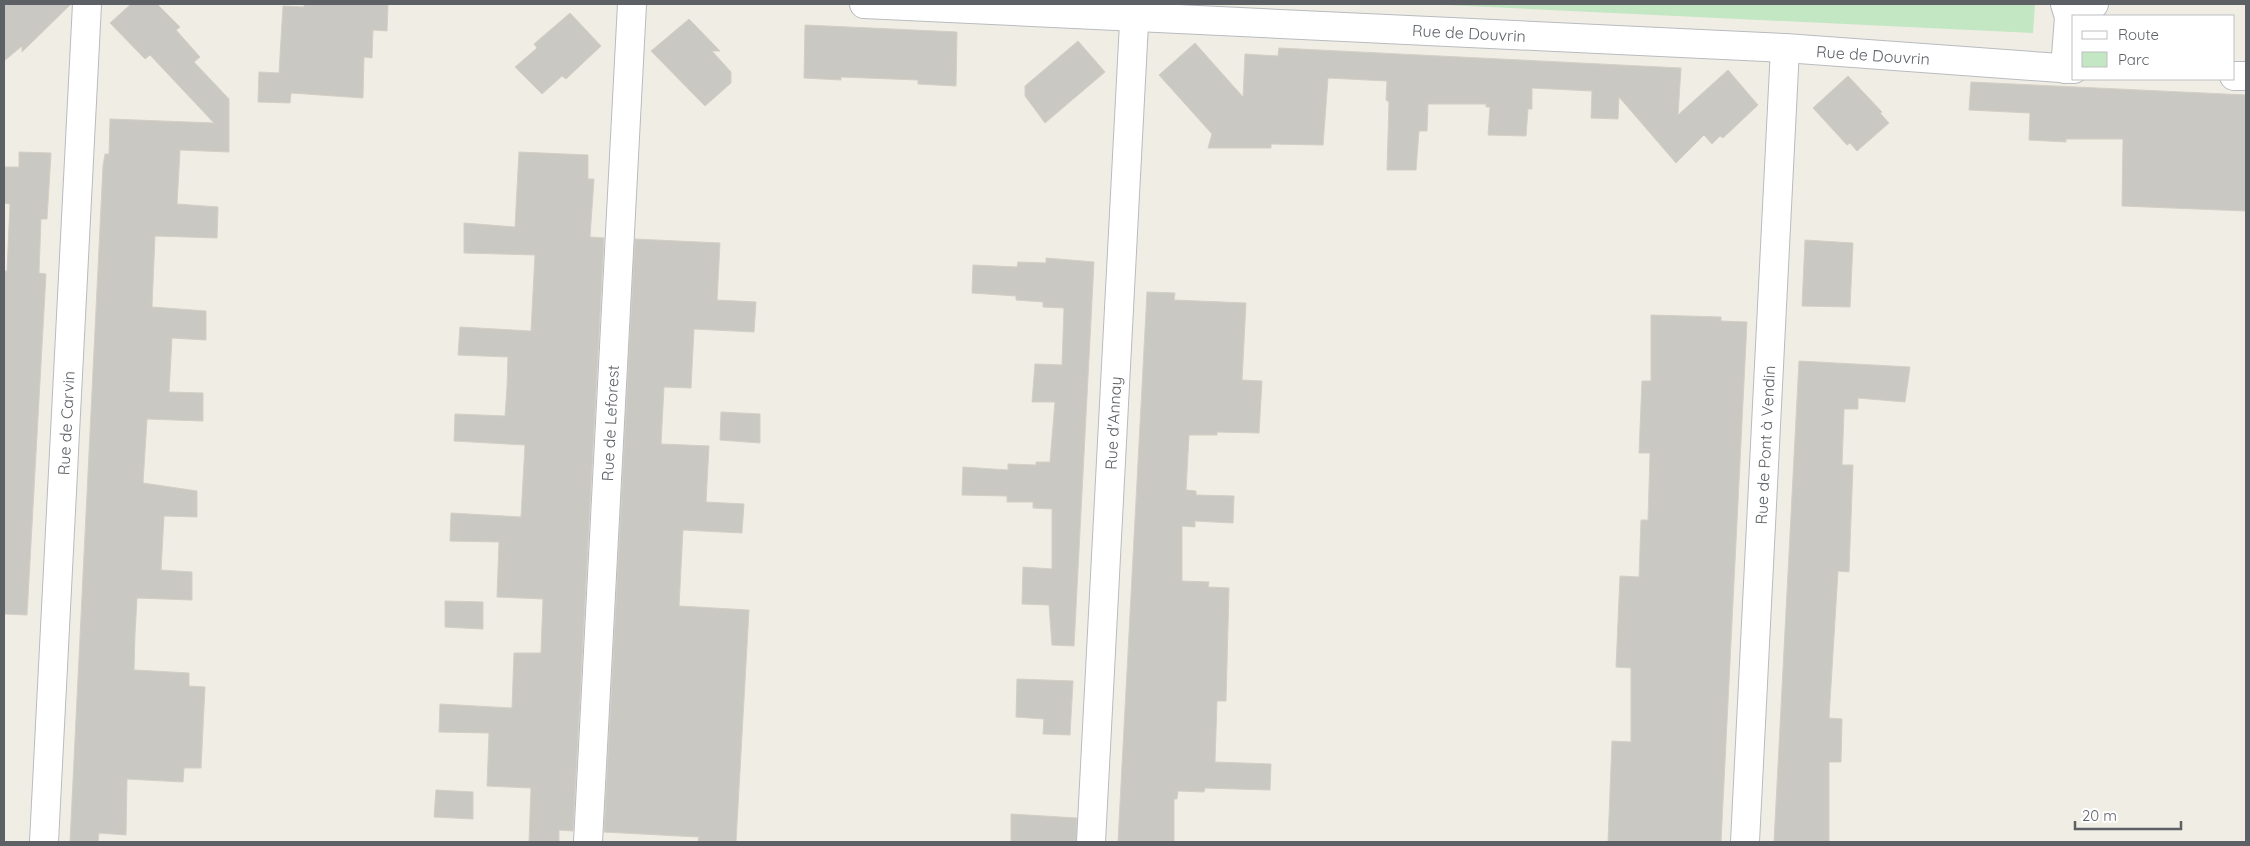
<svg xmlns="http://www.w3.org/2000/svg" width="2250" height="846" font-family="Quicksand,sans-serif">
<rect width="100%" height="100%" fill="#f0ede5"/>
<polygon fill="#c3e7c2" points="1425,4 2035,4 2033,33"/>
<g fill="#cac8c3" stroke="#d4cfc4">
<polygon points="4,4 71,4 22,52 22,46 4,61"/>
<polygon points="131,4 157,4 180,27 176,30 200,57 194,62 229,99 229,152 180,150 177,204 218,207 217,238 155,236 152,307 206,311 206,340 172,338 169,392 203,393 203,421 147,419 143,483 197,491 197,517 164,516 161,570 192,572 192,600 137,598 135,634 134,670 189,673 189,686 205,687 201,768 184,768 183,782 127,779 126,835 99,833 98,842 70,842 103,166 105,154 109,154 110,119 214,123 150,55 145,59 110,23"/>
<polygon points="304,4 388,4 387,31 373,30 372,58 364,57 363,98 291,93 290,103 258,102 259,72 279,73 283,6 304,7"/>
<polygon points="570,13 601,46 566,79 562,76 542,94 515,67 537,48 534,44"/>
<polygon points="689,19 720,51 712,51 731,72 731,83 705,106 651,51"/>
<polygon points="805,25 957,32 956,86 918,84 918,80 841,77 841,80 804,78"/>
<polygon points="1078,41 1105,72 1045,123 1025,96 1025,86"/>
<polygon points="1195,43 1243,97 1245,54 1278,56 1279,48 1681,68 1678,115 1728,70 1758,105 1723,138 1720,136 1712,144 1704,135 1676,163 1619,97 1618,119 1591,118 1592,91 1532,88 1532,109 1528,109 1526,136 1488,135 1490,107 1486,107 1486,104 1428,104 1427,131 1419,131 1416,170 1387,170 1389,102 1386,100 1387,81 1328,78 1323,145 1271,144 1271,148 1208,148 1212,134 1159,75"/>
<polygon points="1848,76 1882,112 1880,113 1889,123 1857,151 1850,143 1847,145 1813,108"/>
<polygon points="1971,82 2246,95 2246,211 2122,206 2123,139 2066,139 2066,142 2029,140 2030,113 1969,110"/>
<polygon points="19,152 51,153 47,219 41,219 39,273 46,274 27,615 4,614 4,271 7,271 10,204 4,203 4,167 19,167"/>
<polygon points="519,152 588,155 588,179 594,179 590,237 604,238 573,831 559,830 559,842 529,842 531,788 487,786 489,733 439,732 440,704 512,708 514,653 541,653 543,599 497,597 499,542 450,541 451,513 521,517 525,445 454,441 455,414 505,416 507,387 508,357 458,355 460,327 531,331 535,255 464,253 464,223 515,227"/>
<polygon points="635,239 720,243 717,300 756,302 754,332 694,329 691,388 664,387 661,444 709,446 706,502 744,504 742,533 683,530 679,606 749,610 736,842 698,842 699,837 604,832"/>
<polygon points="1805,240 1853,243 1850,307 1802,306"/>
<polygon points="1046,258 1094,262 1074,646 1052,645 1049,605 1022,604 1023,567 1052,569 1052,509 1033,508 1033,502 1007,502 1007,496 962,495 963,467 1008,470 1008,464 1036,465 1036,462 1050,462 1055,402 1032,402 1035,364 1062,365 1064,308 1043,307 1043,302 1016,300 1016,296 972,293 973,265 1017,267 1018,262 1046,263"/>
<polygon points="1147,292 1175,293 1174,300 1246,303 1242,380 1262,381 1259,433 1217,432 1217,435 1189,435 1186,490 1196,491 1196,495 1234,496 1233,523 1195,521 1195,527 1182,526 1182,581 1209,582 1208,587 1229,588 1226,701 1217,701 1215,762 1271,764 1270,790 1205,788 1204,792 1178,791 1177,799 1174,799 1174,842 1118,842"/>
<polygon points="1651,315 1721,317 1721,321 1747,322 1721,842 1608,842 1612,741 1631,742 1631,668 1616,667 1620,576 1639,577 1641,520 1648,520 1650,453 1639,453 1642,381 1651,381"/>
<polygon points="1799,361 1910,367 1905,402 1858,398 1858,409 1844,409 1844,411 1842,465 1853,465 1849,572 1838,571 1829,718 1842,719 1841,762 1829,762 1829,842 1774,842"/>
<polygon points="721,412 760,414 760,443 720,440"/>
<polygon points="445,601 483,602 483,629 445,627"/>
<polygon points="1017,679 1073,681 1070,735 1043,734 1044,719 1016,717"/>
<polygon points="436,790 473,792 473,819 434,817"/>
<polygon points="1011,814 1077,818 1076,842 1011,842"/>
</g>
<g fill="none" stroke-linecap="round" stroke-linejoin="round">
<g stroke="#b8bbbf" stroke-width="30">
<g id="minor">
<polyline points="864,4 1785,48 2074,69"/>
<polyline points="2065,4 2069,17 2065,69"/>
<polyline points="2069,17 2094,4"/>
<polyline points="2234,76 2246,76"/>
<polyline points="44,842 87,4"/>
<polyline points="588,842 632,4"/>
<polyline points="1091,842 1135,4"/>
<polyline points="1745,842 1785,48"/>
</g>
</g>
<use href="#minor" stroke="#fff" stroke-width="28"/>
</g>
<g text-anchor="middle" stroke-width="5" stroke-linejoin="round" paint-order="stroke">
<g font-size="16" fill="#5d6166" stroke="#fff">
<text transform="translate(1469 33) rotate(3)" y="6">Rue de Douvrin</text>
<text transform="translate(1873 55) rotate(4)" y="6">Rue de Douvrin</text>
<text transform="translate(66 423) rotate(-87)" y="6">Rue de Carvin</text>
<text transform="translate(610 423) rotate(-87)" y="6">Rue de Leforest</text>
<text transform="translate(1113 423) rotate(-87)" y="6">Rue d'Annay</text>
<text transform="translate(1765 445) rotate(-87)" y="6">Rue de Pont à Vendin</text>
</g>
</g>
<rect width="2250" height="846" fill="none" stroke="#5d6166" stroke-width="10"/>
<rect x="2072" y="15" width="162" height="65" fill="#ffffff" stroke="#bec0c2"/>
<rect x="2082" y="31" width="25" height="8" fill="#ffffff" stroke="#bec0c2"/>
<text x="2118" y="40" font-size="15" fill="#5d6166">Route</text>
<rect x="2082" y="52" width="25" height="15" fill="#c3e7c2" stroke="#bec0c2"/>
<text x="2118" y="65" font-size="15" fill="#5d6166">Parc</text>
<path d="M2075 821v8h106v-8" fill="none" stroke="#5d6166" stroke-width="2.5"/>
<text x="2082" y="821" font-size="15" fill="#5d6166" stroke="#ffffff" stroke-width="4" paint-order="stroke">20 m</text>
</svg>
